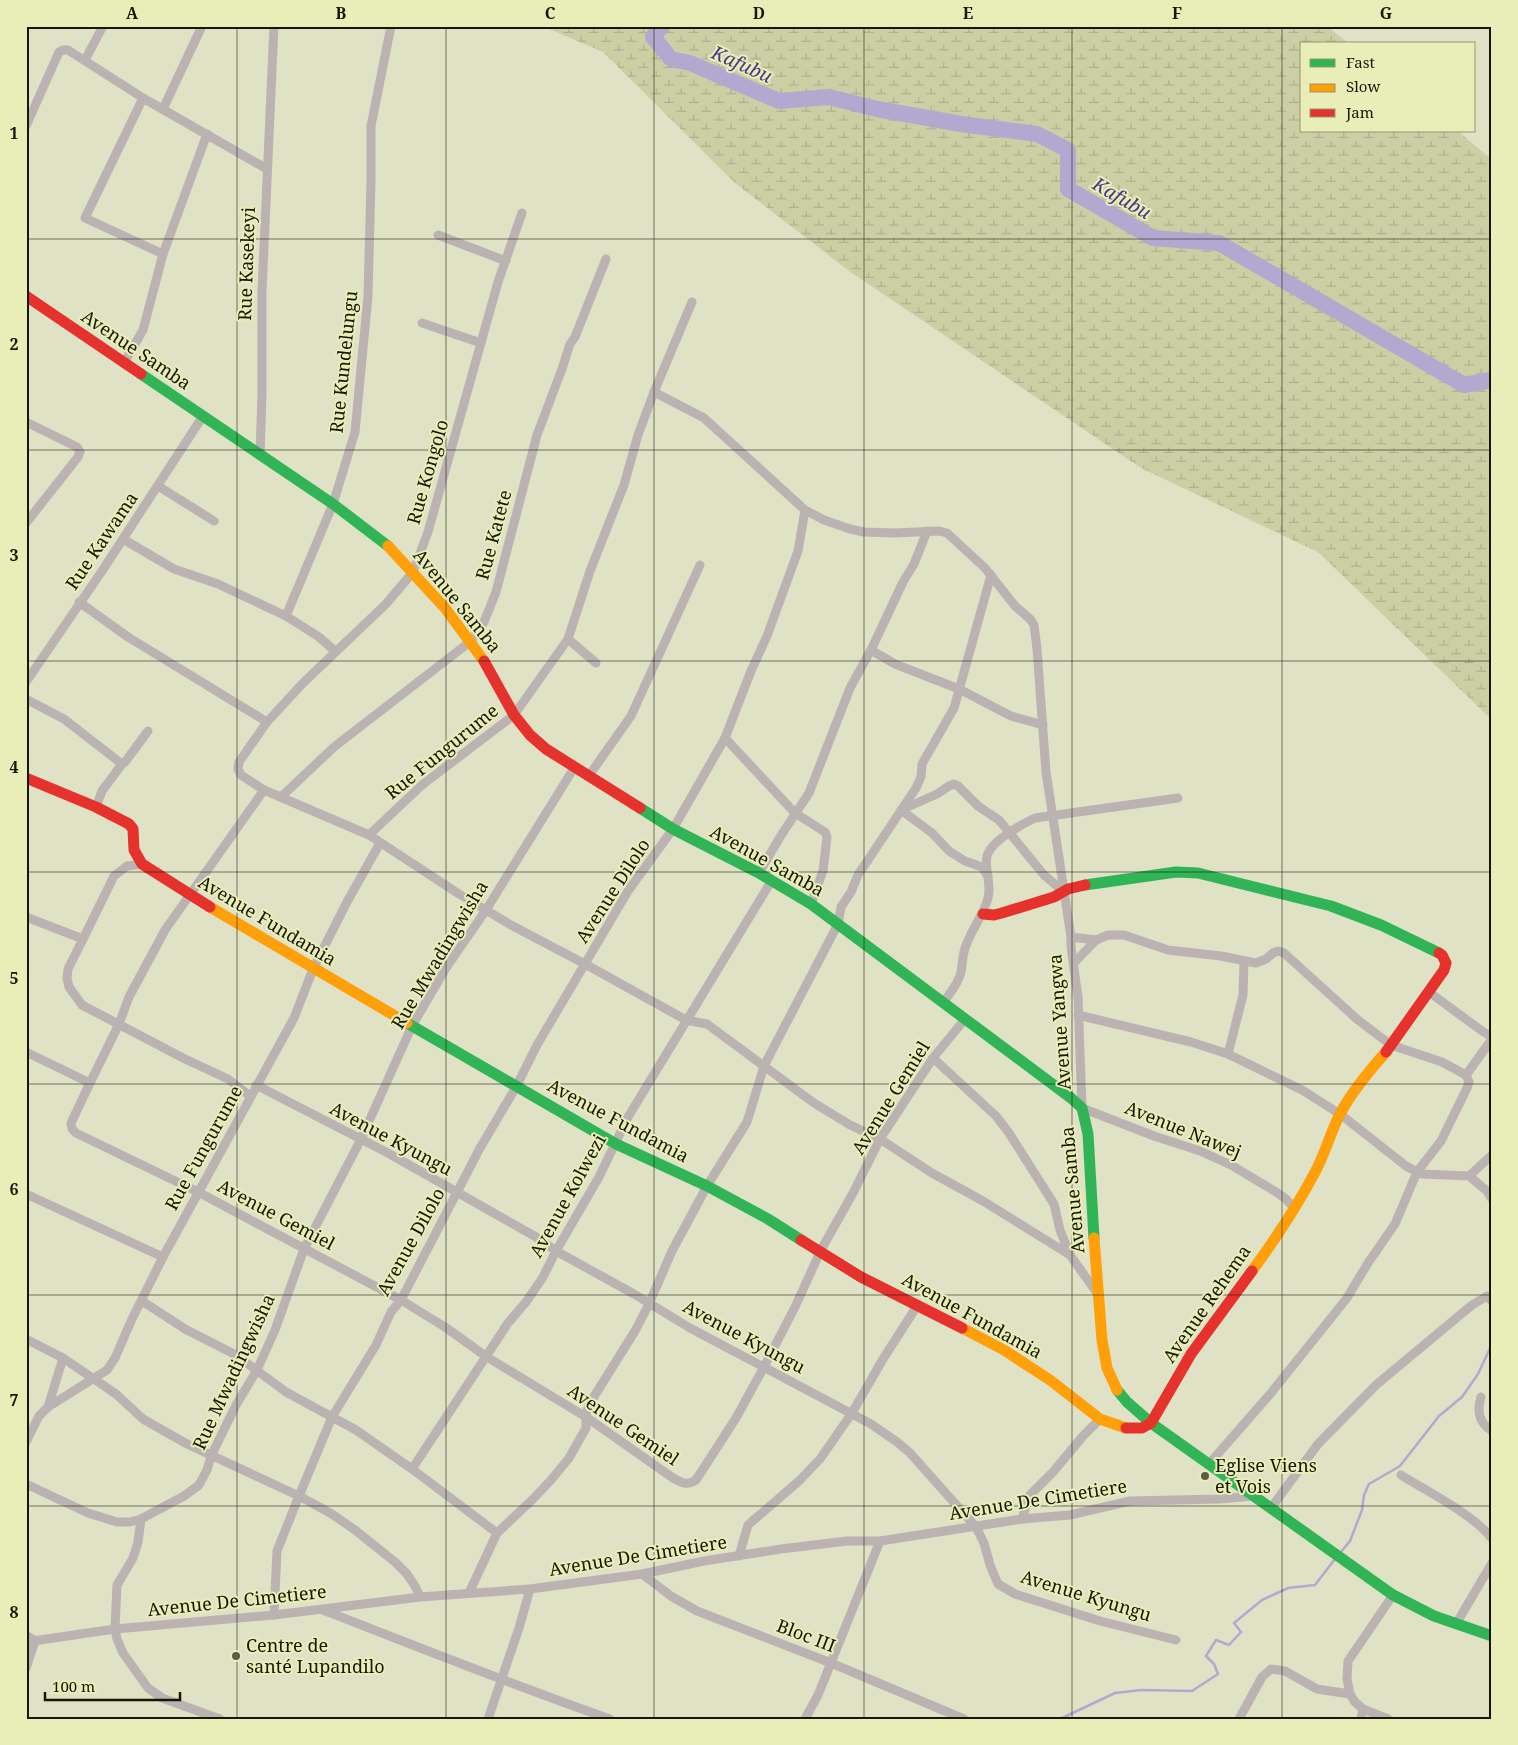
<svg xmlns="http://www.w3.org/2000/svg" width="1518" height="1745" font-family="'Noto Serif',serif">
<defs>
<pattern id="wetland-marsh" width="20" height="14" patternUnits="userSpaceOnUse" patternTransform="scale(1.25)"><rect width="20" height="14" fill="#cbcfa4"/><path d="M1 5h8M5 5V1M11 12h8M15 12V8" fill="none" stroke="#aeb18c"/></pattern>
</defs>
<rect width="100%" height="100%" fill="#dfe2c5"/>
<polygon fill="url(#wetland-marsh)" points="542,26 1327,26 1349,44 1302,44 1302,131 1458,131 1492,160 1492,720 1318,552 1141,468 849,271 735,183 603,52"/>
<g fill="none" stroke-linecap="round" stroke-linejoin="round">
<g stroke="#b1a9d0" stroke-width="2.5">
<polyline points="1340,1553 1350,1541 1362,1510 1364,1495 1369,1484 1400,1466 1439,1416 1462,1397 1478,1374 1492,1344"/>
<polyline points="1060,1719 1115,1693 1141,1690 1192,1691 1218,1674 1214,1664 1206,1656 1216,1640 1229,1645 1241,1632 1234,1623 1262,1600 1288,1588 1315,1585 1335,1559"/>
</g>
<polyline stroke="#b1a9d0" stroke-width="16" points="662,26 653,37 671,59 690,63 779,101 829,97 877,109 961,124 1037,134 1068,150 1068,189 1153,238 1219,243 1464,385 1492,380"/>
<g stroke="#bab3b2" stroke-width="9">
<polyline points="85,60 103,26"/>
<polyline points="143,98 85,218 163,254"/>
<polyline points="163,109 202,26"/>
<polyline points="26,126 59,52 63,50 68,50 143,98 267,169"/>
<polyline points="522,213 498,282 428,532 413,572 386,604 303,683 267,722 239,762 238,769 241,775 264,790 369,835 459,894 509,924 585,964 686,1020 707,1024 814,1103 850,1125 880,1139 932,1173 983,1201 1070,1255"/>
<polyline points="438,235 506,261"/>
<polyline points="692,302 654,392 704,418 805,510 824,520 850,529 864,532 895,533 939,531 947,533 985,568 1015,606 1031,620 1034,625 1037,649 1046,772 1071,937"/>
<polyline points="422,323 481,343"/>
<polyline points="124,363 143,330 163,254 207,134"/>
<polyline points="26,422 77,447 80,452 78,457 26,523"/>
<polyline points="260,456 262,393 262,291 274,26"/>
<polyline points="158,486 214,521"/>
<polyline points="123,539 174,569 218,584 286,616 319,637 335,651"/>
<polyline points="79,602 128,637 267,722"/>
<polyline points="286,616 333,504 355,432 368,296 371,181 371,126 391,26"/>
<polyline points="871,650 895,664 959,689 1011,716 1043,725"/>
<polyline points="596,663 568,639 590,571 624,485 638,435 654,392"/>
<polyline points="26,682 102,571 203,416"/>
<polyline points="26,699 64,719 122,764 102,791 96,807"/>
<polyline points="725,738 795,813 825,832 827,837 823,871 811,904"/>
<polyline points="122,764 125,762 148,731"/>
<polyline points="588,777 631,716 700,565"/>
<polyline points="281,797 334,747 471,641 484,622 496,592 537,435 562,369 570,344 575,337 606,259"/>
<polyline points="369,835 422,785 514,715 568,639"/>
<polyline points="759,873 780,837 809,793 850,688 871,650 903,582 914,564 927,531"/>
<polyline points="988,876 982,867 965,861 949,851 932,833 901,810 937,794 949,786 954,784 958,786 978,806 999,820 1044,875 1063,891"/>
<polyline points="26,917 83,939 114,876 127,866 142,864"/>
<polyline points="83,939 68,969 67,978 69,987 82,1005 185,1059 228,1079 250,1096"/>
<polyline points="1074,963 1096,940"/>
<polyline points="1429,992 1482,1031 1492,1037"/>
<path d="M944 1002C949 994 959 983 961 972 963 962 962 953 967 943 973 927 984 914 988 898 992 885 984 869 987 856 991 841 1022 824 1035 818L1178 798"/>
<polyline points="1078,1015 1191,1042 1228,1054 1302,1090 1340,1114 1406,1166 1417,1172 1441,1141 1467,1088 1469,1082 1466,1075 1492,1039"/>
<path d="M26 1052 90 1083 71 1123 72 1129 76 1133 198 1192 401 1300 445 1327 487 1357 586 1417 673 1478C682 1483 687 1486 696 1480L736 1418 764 1367 795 1307 821 1250 853 1193 880 1139 933 1058 965 1019"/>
<polyline points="1228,1054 1243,995 1244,962"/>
<polyline points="933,1058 996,1116 1009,1133 1054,1204 1060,1230 1070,1255 1097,1293"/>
<polyline points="90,1083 119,1024 129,997 165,930 264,790"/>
<polyline points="256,1085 388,1153 536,1237 556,1251 634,1294 690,1328 871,1424 897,1442 910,1453 976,1527 984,1543 990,1565 998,1584 1015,1594 1100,1621 1176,1640"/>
<polyline points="1469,1176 1492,1155"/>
<polyline points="26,1194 163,1257"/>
<polyline points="1293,1207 1286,1199 1276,1192 1231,1165 1200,1151 1154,1136 1082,1108 1078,997 1071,947 1071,937 1096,940 1108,935 1124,935 1168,950 1221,956 1256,963 1266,959 1273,953 1278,951 1284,953 1358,1020 1391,1045 1442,1062 1466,1075"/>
<polyline points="142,1301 185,1329 236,1355 286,1392 356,1430 412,1469 497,1533"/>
<polyline points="26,1339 63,1358 116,1394 143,1419 187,1444 299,1496 332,1514 355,1530 395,1562 407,1574 415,1586 420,1597"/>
<path d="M1481 1397C1477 1411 1478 1422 1492 1431"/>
<polyline points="48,1407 63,1358"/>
<polyline points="26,1442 39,1416 48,1407 107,1370 115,1358 132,1319 163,1257 294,1018 313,969 347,902 380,843"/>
<polyline points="1209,1464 1271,1393 1347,1298 1368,1263 1395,1224 1417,1172 1422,1174 1469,1176 1487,1191 1492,1199"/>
<polyline points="412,1469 508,1323 526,1302 543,1277 556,1251 599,1177 628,1117 772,880"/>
<path d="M1401 1475C1426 1491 1475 1515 1492 1539"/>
<polyline points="26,1484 88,1513 117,1522 130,1522 141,1519 184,1496 199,1485 207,1470 211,1456 236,1405 257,1370 275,1330 304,1249 361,1139 412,1026 446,968 486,910 574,768"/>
<polyline points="1271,1508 1318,1444 1376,1385 1472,1305 1487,1296 1492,1301"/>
<polyline points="141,1519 138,1542 133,1558 117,1585 115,1629 117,1639 123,1653 148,1688 162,1698 220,1719"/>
<polyline points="1022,1519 1029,1496 1053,1472 1083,1436 1100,1419"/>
<polyline points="739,1556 748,1525 799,1481 820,1459 852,1413 883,1359 917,1306"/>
<polyline points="642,1574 671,1596 697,1611 831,1663 964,1719"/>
<polyline points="469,1593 497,1533 533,1499 551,1480 569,1458 586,1428 586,1413 590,1403 635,1331 649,1304 672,1251 707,1186 747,1122 764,1066 838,924 841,907 851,892 858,875 916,788 921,777 922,764 954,708 991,575"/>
<path d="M323 1610C418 1647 513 1685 610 1719"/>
<polyline points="274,1615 277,1551 299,1496 332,1417 376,1345 391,1312 401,1300 480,1148 516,1087 537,1045 628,891 673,829 725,738 751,671 767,636 798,551 805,510"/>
<polyline points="1456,1624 1492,1563"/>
<polyline points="26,1635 35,1641 26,1668"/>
<polyline points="26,1642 115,1629 274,1615 420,1597 530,1589 642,1574 704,1561 781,1549 847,1541 880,1541 1022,1519 1070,1515 1130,1501 1220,1499 1253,1496"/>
<polyline points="1363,1709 1388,1719"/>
<polyline points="488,1719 519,1628 530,1589"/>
<polyline points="805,1719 818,1695 880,1541"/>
<polyline points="1239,1719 1262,1677 1271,1669 1285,1671 1317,1689 1350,1694"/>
<polyline points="1361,1719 1363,1709 1355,1702 1350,1694 1347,1679 1348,1661 1393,1595"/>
</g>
<g stroke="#30b455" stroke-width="11">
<polyline points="141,374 333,504 388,546"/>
<polyline points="640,808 673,829 759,873 811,904 1071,1098 1082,1108 1088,1134 1094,1238"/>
<polyline points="1085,885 1176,872 1198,873 1331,906 1381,925 1439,953"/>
<polyline points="407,1023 616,1144 707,1186 768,1219 801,1240"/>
<polyline points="1117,1390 1127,1402 1151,1423 1393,1595 1434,1616 1492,1636"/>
</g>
<g stroke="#ff9f0a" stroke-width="11">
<polyline points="388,546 445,608 484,661"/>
<polyline points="210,907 407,1023"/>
<polyline points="1094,1238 1102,1340 1107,1368 1117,1390"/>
<path d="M1252 1271C1274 1241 1296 1208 1314 1174 1325 1155 1330 1133 1340 1114 1352 1091 1369 1071 1386 1052"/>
<polyline points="962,1328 1004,1350 1050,1380 1100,1419 1126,1428"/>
</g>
<g stroke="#e5322d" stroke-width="11">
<polyline points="26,296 141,374"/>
<polyline points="484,661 514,715 530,735 546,749 640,808"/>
<polyline points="26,778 96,807 129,824 133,829 134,850 142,864 210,907"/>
<polyline points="983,914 994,915 1002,913 1054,897 1068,889 1085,885"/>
<polyline points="1386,1052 1444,970 1446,963 1442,955 1439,953"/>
<polyline points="801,1240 861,1277 962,1328"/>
<polyline points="1126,1428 1142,1428 1151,1423 1191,1354 1252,1271"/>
</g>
</g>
<path fill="none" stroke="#161704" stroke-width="1" stroke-opacity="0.55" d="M237 26V1719M446 26V1719M654 26V1719M864 26V1719M1072 26V1719M1282 26V1719M26 239H1492M26 450H1492M26 661H1492M26 872H1492M26 1084H1492M26 1295H1492M26 1506H1492"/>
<g fill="#5c5e48" stroke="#e9eeb9" stroke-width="2">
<circle cx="1205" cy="1476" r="5"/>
<circle cx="236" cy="1656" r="5"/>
</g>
<g text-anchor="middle" stroke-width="4" stroke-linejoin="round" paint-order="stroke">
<g font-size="18" fill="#161704" stroke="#e9eeb9">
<text transform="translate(247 264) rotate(-88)" y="6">Rue Kasekeyi</text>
<text transform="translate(136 350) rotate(34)" y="6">Avenue Samba</text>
<text transform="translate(344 362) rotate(-84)" y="6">Rue Kundelungu</text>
<text transform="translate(428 472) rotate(-74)" y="6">Rue Kongolo</text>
<text transform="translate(494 535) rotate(-75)" y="6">Rue Katete</text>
<text transform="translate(102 541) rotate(-56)" y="6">Rue Kawama</text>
<text transform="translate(457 601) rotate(51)" y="6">Avenue Samba</text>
<text transform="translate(442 752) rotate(-39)" y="6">Rue Fungurume</text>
<text transform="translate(767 861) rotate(29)" y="6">Avenue Samba</text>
<text transform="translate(613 891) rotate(-57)" y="6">Avenue Dilolo</text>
<text transform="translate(267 921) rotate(31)" y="6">Avenue Fundamia</text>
<text transform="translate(440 955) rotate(-59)" y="6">Rue Mwadingwisha</text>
<text transform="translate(1060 1022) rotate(-94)" y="6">Avenue Yangwa</text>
<text transform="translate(891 1098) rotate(-58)" y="6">Avenue Gemiel</text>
<text transform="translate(618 1121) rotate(28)" y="6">Avenue Fundamia</text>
<text transform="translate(1183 1130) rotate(22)" y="6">Avenue Nawej</text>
<text transform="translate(391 1139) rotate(28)" y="6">Avenue Kyungu</text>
<text transform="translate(204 1148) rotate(-61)" y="6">Rue Fungurume</text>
<text transform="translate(1073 1190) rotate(-95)" y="6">Avenue Samba</text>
<text transform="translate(568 1196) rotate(-61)" y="6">Avenue Kolwezi</text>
<text transform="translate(276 1215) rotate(28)" y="6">Avenue Gemiel</text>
<text transform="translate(411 1242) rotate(-61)" y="6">Avenue Dilolo</text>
<text transform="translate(1207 1304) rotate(-55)" y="6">Avenue Rehema</text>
<text transform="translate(972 1316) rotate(29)" y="6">Avenue Fundamia</text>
<text transform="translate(744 1337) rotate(28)" y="6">Avenue Kyungu</text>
<text transform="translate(234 1372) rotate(-65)" y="6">Rue Mwadingwisha</text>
<text transform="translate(623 1425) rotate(34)" y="6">Avenue Gemiel</text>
<text transform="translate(1038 1500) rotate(-9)" y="6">Avenue De Cimetiere</text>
<text transform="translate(638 1556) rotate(-9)" y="6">Avenue De Cimetiere</text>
<text transform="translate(1086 1596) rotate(17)" y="6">Avenue Kyungu</text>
<text transform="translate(237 1601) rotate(-6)" y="6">Avenue De Cimetiere</text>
<text transform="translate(806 1636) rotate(21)" y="6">Bloc III</text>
</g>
<g font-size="18" fill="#161704" stroke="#e9eeb9" text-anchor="start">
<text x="1215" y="1472">Eglise Viens<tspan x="1215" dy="21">et Vois</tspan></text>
<text x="246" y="1652">Centre de<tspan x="246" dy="21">santé Lupandilo</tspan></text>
</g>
<g font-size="19" font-style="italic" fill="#4d3787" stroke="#e9eeb9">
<text transform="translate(742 64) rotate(24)" y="7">Kafubu</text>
<text transform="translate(1122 198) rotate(30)" y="7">Kafubu</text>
</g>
</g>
<rect width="1518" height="1745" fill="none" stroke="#e9eeb9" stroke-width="55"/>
<rect x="1300" y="42" width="175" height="90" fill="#e9eeb9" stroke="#959871"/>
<rect x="1310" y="59" width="25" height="8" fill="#30b455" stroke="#959871"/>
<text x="1346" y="68" font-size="15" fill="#161704">Fast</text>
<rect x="1310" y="84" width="25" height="8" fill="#ff9f0a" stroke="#959871"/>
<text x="1346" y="92" font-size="15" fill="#161704">Slow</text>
<rect x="1310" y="109" width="25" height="8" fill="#e5322d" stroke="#959871"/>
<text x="1346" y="118" font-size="15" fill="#161704">Jam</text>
<path d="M45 1692v8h135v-8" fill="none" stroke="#161704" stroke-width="2.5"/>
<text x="52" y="1692" font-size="15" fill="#161704" stroke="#e9eeb9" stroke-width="4" paint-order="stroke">100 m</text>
<rect x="28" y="28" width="1462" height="1690" fill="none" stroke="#161704" stroke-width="2"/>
<g font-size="16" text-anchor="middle" font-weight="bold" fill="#161704">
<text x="132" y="19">A</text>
<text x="341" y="19">B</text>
<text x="550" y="19">C</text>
<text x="759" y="19">D</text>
<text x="968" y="19">E</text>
<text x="1177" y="19">F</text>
<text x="1386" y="19">G</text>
<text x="14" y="139">1</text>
<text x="14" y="350">2</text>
<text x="14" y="561">3</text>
<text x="14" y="773">4</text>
<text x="14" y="984">5</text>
<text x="14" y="1195">6</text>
<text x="14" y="1406">7</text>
<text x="14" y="1618">8</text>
</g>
</svg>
